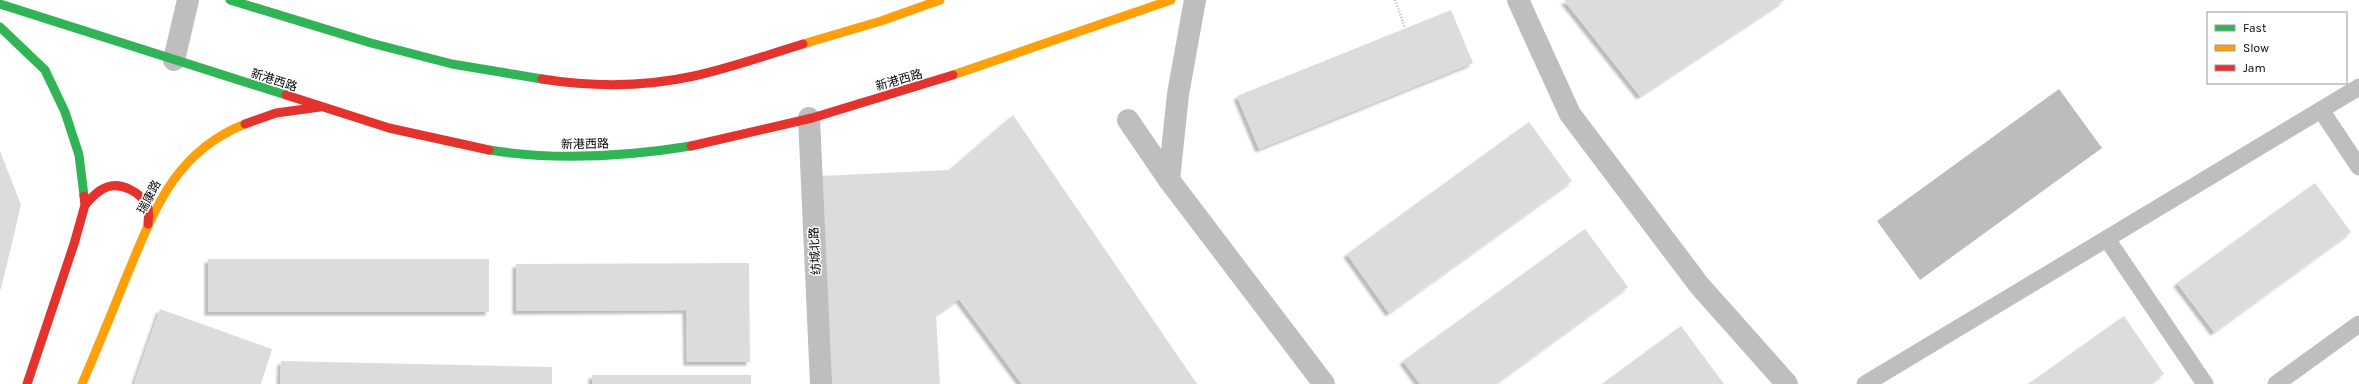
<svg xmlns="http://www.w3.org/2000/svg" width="2359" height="384" font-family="Karla,'Noto Sans SC',sans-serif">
<defs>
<filter id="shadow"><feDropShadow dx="-3.5" dy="3.5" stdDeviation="1" flood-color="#0004"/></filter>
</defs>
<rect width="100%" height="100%" fill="#fff"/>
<polygon fill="#bcbcbc" points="2059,89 2102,148 1920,280 1877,221"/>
<g fill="#dcdcdc" filter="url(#shadow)">
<polygon points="1564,0 1785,0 1640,96"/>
<polygon points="1451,10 1473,63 1259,149 1237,96"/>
<polygon points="1013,115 1197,384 1022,384 959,299 936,315 940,384 832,384 820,176 949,170"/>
<polygon points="1529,122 1572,181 1389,313 1347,254"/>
<polygon points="0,151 21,205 1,289 0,289"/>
<polygon points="2315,183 2351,232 2214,332 2177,283"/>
<polygon points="1585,229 1628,287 1495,384 1420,384 1403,361"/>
<rect x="208" y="259" width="281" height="53"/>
<polygon points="749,263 750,362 687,362 686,310 516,311 516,264"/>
<polygon points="160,309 272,349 261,384 134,384"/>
<polygon points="2124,316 2164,374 2150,384 2028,384"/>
<polygon points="1681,326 1724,384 1602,384"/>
<polygon points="281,361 552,367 552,384 280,384"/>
<rect x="592" y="375" width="159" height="9"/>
</g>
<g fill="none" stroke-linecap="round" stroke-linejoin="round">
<polyline stroke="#b8b8b8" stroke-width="2.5" stroke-dasharray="1 2" stroke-linecap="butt" points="1395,0 1405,28"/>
<g stroke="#bebebe" stroke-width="17">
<polyline points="2321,110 2359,167"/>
<polyline points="2107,239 2205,384"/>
<polyline points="1865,384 2359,87"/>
<polyline points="2276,384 2359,324"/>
</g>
<g stroke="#bebebe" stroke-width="22">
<polyline points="1518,0 1570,114 1699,285 1787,384"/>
<polyline points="174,60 188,0"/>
<polyline points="809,118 821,384"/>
<polyline points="1128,120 1169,180 1324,384"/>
<polyline points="1169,180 1178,94 1195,0"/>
</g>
<g stroke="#30b455" stroke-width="9">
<polyline points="230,0 371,43 452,64 542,79"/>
<polyline points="0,4 286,95"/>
<polyline points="0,27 45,70 65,112 79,155 84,196"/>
<path d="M489 150C557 161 623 157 691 146"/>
</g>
<g stroke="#ff9f0a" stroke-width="9">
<polyline points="803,44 881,21 940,0"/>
<polyline points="953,75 1171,0"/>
<path d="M82 384C97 349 111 315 125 280 153 214 172 153 245 124"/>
</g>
<g stroke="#e5322d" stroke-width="9">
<path d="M542 79C593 87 644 87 694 76 731 68 767 55 803 44"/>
<polyline points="286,95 389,128 489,150"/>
<polyline points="245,124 276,113 320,107"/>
<polyline points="691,146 812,118 953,75"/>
<path d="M85 205C91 198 98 190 107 187 121 182 140 192 147 205 150 211 148 218 148 224"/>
<polyline points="27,384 74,244 85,205 84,196"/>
</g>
</g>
<g text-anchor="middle" stroke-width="3" stroke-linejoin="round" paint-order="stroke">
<g font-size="12" fill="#000" stroke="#fff">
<text transform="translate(274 80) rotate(18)" y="4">新港西路</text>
<text transform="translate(899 80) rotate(-16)" y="4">新港西路</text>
<text transform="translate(585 144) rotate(-1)" y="4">新港西路</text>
<text transform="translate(149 197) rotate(-62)" y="4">瑞康路</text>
<text transform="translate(815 251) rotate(-93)" y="4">纺城北路</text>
</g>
</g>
<rect x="2207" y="12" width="140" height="72" fill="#ffffff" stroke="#999999"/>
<rect x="2215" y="25" width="20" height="6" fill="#30b455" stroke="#999999"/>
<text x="2243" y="32" font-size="12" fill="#000000">Fast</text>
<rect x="2215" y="45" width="20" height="6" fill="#ff9f0a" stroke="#999999"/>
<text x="2243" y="52" font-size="12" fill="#000000">Slow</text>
<rect x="2215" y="65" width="20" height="6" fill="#e5322d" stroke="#999999"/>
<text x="2243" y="72" font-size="12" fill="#000000">Jam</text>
</svg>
